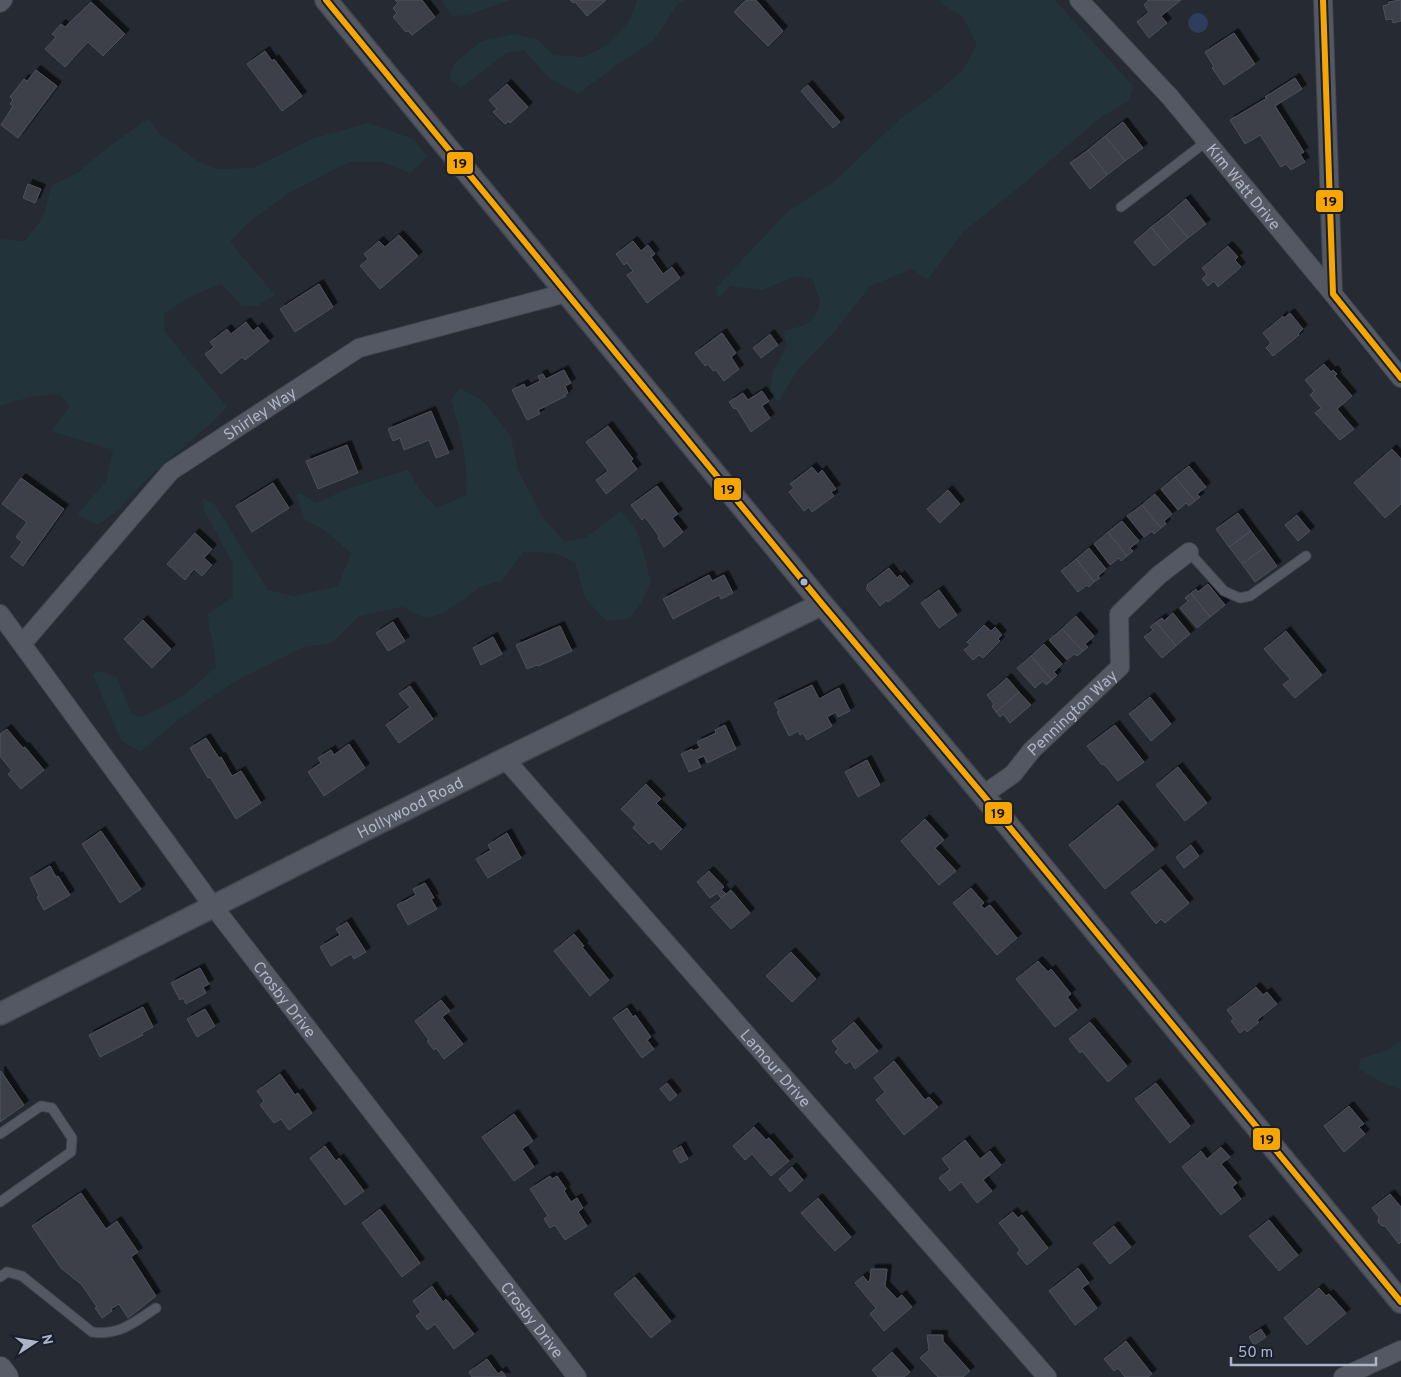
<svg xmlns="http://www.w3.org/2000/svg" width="1401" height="1377" font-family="Overpass,sans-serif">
<defs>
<filter id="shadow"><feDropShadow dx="4.5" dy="-4.5" stdDeviation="0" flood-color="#0009"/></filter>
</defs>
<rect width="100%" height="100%" fill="#252a33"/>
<g fill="#223439">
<polygon points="442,0 510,0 471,14 452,17"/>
<polygon points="637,0 685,0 678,4 653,41 620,63 578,94 548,77 524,50 506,53 461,88 449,79 454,64 481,41 513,34 537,39 554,55 584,57 607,45 628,24"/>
<polygon points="940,0 1055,0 1133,86 1129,101 1101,117 1022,185 963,232 927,280 912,269 870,286 837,329 798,370 778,402 770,392 773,371 787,346 783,331 805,325 815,317 820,301 813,280 797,276 762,290 731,286 718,298 716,288 786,213 836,180 901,118 931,97 962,71 977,45 962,16 944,6"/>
<polygon points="149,118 159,133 196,160 215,169 253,168 312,139 368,123 414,139 428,157 410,173 382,162 349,162 289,193 249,222 230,242 275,295 257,306 242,306 221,284 189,297 164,314 164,331 227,407 217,418 151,475 119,509 98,525 77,515 106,481 113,450 51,431 70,406 59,394 30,397 0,406 0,239 25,241 43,217 52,185 77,173 104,150"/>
<path d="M460 388 483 401 511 437 518 470 544 519 565 542 585 538 621 511 638 532 651 582 642 602 628 619 606 621 585 598 575 562 555 553 524 552 501 581 480 587 444 613 426 618 402 607 359 616 332 643 303 647 232 683 182 717 140 752 121 740 93 675 100 671 117 677 131 714 142 717 184 695 216 667 213 644 207 614 233 597V563L204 511 202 497 215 505 268 590 294 596 338 586 351 553 323 529 305 520 296 494 300 493 316 503 352 487 408 470 420 490 437 508 466 495C469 463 460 430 451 399Z"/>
<polygon points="1401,1041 1401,1090 1381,1082 1359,1069 1360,1059 1388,1050"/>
</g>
<circle fill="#2e3d5c" cx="1198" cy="23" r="10"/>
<g fill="#3c404a" stroke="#4c515c" filter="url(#shadow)">
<polygon points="395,0 422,0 435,17 412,35 408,31 406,32 393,17 397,13 393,8 398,3"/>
<polygon points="570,0 606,0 587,16 575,2 573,3"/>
<polygon points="746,0 756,0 783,31 768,46 734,12"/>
<polygon points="1148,0 1181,0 1161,16 1167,23 1149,38 1137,22 1149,12 1144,5 1148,1"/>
<polygon points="1401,0 1401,21 1393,23 1392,19 1386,20 1383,6 1389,4 1388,2"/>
<polygon points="91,2 125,34 103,56 88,42 65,67 45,49 56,37 52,34 61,24 65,27"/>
<polygon points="1234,33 1255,64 1224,85 1212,68 1214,67 1205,52"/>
<polygon points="265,51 272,61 274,59 302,96 282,111 247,64"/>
<polygon points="36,70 57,86 18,138 1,125 13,106 10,104 13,100 10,97 24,79 27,81"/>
<polygon points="1295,78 1302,89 1275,106 1304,152 1300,154 1305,162 1291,170 1286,164 1281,167 1260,135 1245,144 1230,120 1267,98 1265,97"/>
<polygon points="507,84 528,107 510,123 509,121 505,124 493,112 497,109 489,100"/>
<polygon points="808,85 840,122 833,128 801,91"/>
<polygon points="1123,122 1143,148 1125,161 1105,136"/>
<polygon points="1105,136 1125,161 1107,175 1088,150"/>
<polygon points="1088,150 1107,175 1090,189 1070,163"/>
<polygon points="28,184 41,189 35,203 23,198"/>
<polygon points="1186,199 1206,224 1188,238 1168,214"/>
<polygon points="1168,214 1188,238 1171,252 1151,227"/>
<polygon points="1151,227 1171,252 1154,266 1134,242"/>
<polygon points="399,235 418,256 380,289 360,266 368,259 364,254 379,241 385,247"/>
<polygon points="633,241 641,251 648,245 655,254 651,257 663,274 672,267 680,278 647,303 627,275 633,271 627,263 624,265 616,254"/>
<polygon points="1228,246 1238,257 1235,260 1241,267 1218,287 1214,281 1208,286 1202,279 1207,274 1202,268"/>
<polygon points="319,284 333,307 295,332 280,309"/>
<polygon points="1290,313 1303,329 1298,334 1299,335 1273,356 1266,348 1271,343 1263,333 1283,316 1284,318"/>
<polygon points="246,322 253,331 258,327 269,341 245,360 242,357 221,374 205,354 214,347 210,342 227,329 231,334"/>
<polygon points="722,333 736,353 731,357 739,369 724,381 716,370 713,371 708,364 705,366 695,353"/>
<polygon points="770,334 778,345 761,358 753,348"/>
<polygon points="1324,364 1331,372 1333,370 1337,374 1335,376 1352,396 1337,409 1354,429 1340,440 1315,413 1321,408 1310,395 1314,391 1305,380"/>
<polygon points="564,370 571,383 565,386 568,393 565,394 566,396 538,410 540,414 527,420 512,390 524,384 526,388 540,381 538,376 543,374 546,379"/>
<polygon points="762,391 769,401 762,406 770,418 751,432 736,408 734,409 729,402 743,393 748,400"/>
<polygon points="431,411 449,453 436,458 429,440 404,450 400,438 393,441 388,429"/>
<polygon points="608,426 633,459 631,461 637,469 606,494 596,480 608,471 586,442"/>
<polygon points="347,445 358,473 318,489 306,461"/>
<polygon points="1392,449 1401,459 1401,504 1385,518 1354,483"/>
<polygon points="1189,466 1206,487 1197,494 1200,497 1195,501 1175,477"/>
<polygon points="812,467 818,474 822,470 836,489 831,492 834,496 812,512 809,507 804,511 789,492 794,488 790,484"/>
<polygon points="1175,477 1195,501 1189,506 1186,503 1178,510 1161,489"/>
<polygon points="21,478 64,509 23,566 11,557 22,542 16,537 27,522 2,504"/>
<polygon points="273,483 289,508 252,532 236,506"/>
<polygon points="657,486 678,514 672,518 683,532 664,547 658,538 659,536 645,517 642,520 631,505"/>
<polygon points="948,490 960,504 940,523 927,509"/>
<polygon points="1155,494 1172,514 1164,521 1166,524 1161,528 1142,505"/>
<polygon points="1142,505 1161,528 1154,534 1152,531 1144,537 1127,516"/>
<polygon points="1238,513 1251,531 1229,547 1216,529"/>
<polygon points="1297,515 1310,531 1298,541 1285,525"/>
<polygon points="1122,521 1139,541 1130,548 1133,551 1127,556 1108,532"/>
<polygon points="1251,531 1264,548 1242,564 1229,547"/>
<polygon points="1108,532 1127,556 1121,561 1119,558 1110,565 1094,544"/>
<polygon points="195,533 212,549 204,558 212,565 202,576 194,569 185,580 167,564"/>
<polygon points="1089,548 1106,569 1098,576 1100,578 1094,582 1076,559"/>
<polygon points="1264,548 1277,566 1255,582 1242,564"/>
<polygon points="1076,559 1094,582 1089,587 1087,585 1078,592 1061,571"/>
<polygon points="889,568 897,578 900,575 909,586 888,602 887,600 880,606 866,588 868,586 867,585"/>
<polygon points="709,575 712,581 724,575 733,593 721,599 719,595 673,619 663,599"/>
<polygon points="1208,584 1225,605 1210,617 1191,593 1196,589 1198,592"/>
<polygon points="939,590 957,615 939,628 921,603"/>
<polygon points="1191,593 1210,617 1197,628 1180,608 1188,601 1185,598"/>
<polygon points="1173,613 1190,634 1176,646 1156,622 1162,618 1164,621"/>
<polygon points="1076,616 1094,636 1085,644 1088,647 1083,651 1062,629"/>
<polygon points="143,620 171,649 152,668 124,639"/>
<polygon points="393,622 405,641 388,651 376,633"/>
<polygon points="1156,622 1176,646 1162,658 1144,637 1153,630 1150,627"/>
<polygon points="984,625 991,631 995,627 1002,635 998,639 1000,641 983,658 979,655 973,660 964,650 970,645 967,642"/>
<polygon points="560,626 572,651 538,666 537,665 527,669 516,645"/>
<polygon points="1062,629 1083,651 1077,656 1074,654 1067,660 1049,640"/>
<polygon points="1286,631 1322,675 1295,698 1283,685 1290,679 1264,649"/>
<polygon points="493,637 502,654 481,665 473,648"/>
<polygon points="1044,644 1062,664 1054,672 1057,675 1052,680 1031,656"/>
<polygon points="1031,656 1052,680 1046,685 1043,681 1035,688 1017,668"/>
<polygon points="1007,678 1019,692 996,712 992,706 994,704 987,695"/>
<polygon points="812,685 819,699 839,688 850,711 838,717 836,712 827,717 832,726 807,740 803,733 800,735 798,731 789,736 777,712 779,711 774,703"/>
<polygon points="410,686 433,719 399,743 386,725 410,707 399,694"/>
<polygon points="1019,692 1031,705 1010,723 1003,714 1000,717 996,712"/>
<polygon points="1150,697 1171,724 1151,741 1129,714"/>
<polygon points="725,725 736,749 707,763 704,756 697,759 701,767 689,772 681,754 692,749 693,751 700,748 697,742 716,733 715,730"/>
<polygon points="1115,725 1144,762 1118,781 1104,764 1102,765 1087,746"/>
<polygon points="7,729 23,748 25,747 44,770 21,789 8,774 12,771 0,756 0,734"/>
<polygon points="206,738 219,758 221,757 232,776 241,771 261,803 236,819 210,777 208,778 190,748"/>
<polygon points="349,744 365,768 324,796 308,772 321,763 318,758 331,750 334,755"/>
<polygon points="867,760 880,785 858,797 845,772"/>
<polygon points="1178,767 1207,803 1185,821 1156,785"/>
<polygon points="646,784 661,799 656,803 682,829 661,850 653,841 649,844 633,828 636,824 621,809"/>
<polygon points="1118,805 1154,849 1105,889 1069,845"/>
<polygon points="925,819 944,840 935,848 956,871 939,885 901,841"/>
<polygon points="101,831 141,889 120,903 82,844"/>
<polygon points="507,833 521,858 488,878 476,859 491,850 488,845"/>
<polygon points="1191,845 1199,856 1184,868 1176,857"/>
<polygon points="50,866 56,877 58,876 70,895 44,910 37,897 39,896 30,878"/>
<polygon points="1161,869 1189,903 1165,923 1161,919 1156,924 1131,893"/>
<polygon points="709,871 724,887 721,889 726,894 721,898 717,893 710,898 697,882"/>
<polygon points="425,883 434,898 431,899 437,909 408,925 397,905 416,895 413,889"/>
<polygon points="971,888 984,903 981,905 984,909 990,905 1017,938 997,955 953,903"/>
<polygon points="731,890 750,913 731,929 711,907"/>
<polygon points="347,922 366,952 354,959 351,954 331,966 320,947 340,935 336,929"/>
<polygon points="574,934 584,946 582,947 609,980 590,996 554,951"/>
<polygon points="791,952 816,979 792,1002 766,976"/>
<polygon points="1038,961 1048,972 1051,969 1071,994 1067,997 1077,1010 1055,1027 1016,979"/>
<polygon points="200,968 209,984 203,987 206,993 186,1004 183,998 180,1000 171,983"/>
<polygon points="1256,987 1263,995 1267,992 1277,1004 1257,1020 1259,1022 1247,1032 1245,1029 1240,1033 1231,1021 1234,1019 1227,1010"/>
<polygon points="441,1000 450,1011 442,1017 463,1044 444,1059 436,1048 434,1050 427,1041 429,1040 415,1021"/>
<polygon points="143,1007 153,1027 142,1033 143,1035 100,1057 89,1035"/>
<polygon points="627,1008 633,1017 635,1015 651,1037 647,1040 654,1049 642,1058 613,1018"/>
<polygon points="205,1009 215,1026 197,1037 187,1019"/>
<polygon points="854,1022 878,1051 855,1069 850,1061 846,1064 835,1052 838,1049 832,1041"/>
<polygon points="1090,1022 1127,1066 1108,1082 1082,1051 1080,1053 1069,1039"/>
<polygon points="894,1061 925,1100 929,1097 938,1107 904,1135 876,1100 885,1092 874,1078"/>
<polygon points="1,1071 24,1105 0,1122 0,1072"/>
<polygon points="280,1074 295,1095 298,1093 312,1113 289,1130 281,1119 274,1123 260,1105 264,1101 257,1091"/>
<polygon points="667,1083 677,1095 670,1101 660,1089"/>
<polygon points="1156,1083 1190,1126 1170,1143 1135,1099"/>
<polygon points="1349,1106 1364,1124 1359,1127 1365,1134 1344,1152 1324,1126"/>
<polygon points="514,1114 533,1141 522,1149 534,1167 514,1181 482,1137"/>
<polygon points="754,1127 766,1140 769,1138 789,1161 771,1176 752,1154 745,1160 733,1146"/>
<polygon points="965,1140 980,1159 990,1151 1001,1165 983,1180 992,1191 977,1203 961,1182 950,1191 939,1178 950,1169 942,1159"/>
<polygon points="325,1146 336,1161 339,1158 364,1191 345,1205 310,1158"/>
<polygon points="681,1146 688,1159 680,1163 673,1151"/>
<polygon points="1221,1147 1230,1157 1221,1164 1237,1183 1232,1187 1241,1199 1221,1215 1182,1167 1201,1151 1207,1159"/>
<polygon points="792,1167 803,1180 790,1192 779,1179"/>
<polygon points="550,1176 552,1179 557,1176 566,1189 564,1191 571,1202 577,1198 583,1208 578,1212 587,1226 565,1240 555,1225 550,1228 544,1219 548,1216 530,1189"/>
<polygon points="81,1193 106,1229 117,1221 138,1252 131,1257 156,1296 128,1318 119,1304 111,1309 112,1311 102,1318 95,1308 97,1307 82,1285 61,1268 32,1226"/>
<polygon points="1390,1194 1401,1207 1401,1242 1399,1244 1385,1226 1382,1226 1378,1222 1379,1217 1372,1208"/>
<polygon points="818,1198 851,1237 835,1251 801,1213"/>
<polygon points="380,1209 420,1263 402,1277 362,1223"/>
<polygon points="1013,1212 1018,1218 1022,1215 1048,1248 1027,1265 1017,1253 1020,1250 999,1223"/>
<polygon points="1269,1220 1298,1255 1279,1271 1249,1236"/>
<polygon points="1114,1226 1131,1247 1110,1264 1093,1243"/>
<polygon points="1078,1268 1089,1283 1082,1288 1097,1308 1075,1325 1049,1291"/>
<polygon points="871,1269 887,1269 885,1286 897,1299 902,1295 912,1307 884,1331 870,1314 876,1308 855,1283 863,1276 868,1282 870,1280"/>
<polygon points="635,1277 671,1321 651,1338 614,1294"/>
<polygon points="432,1286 443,1302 446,1299 474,1334 454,1349 435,1324 427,1330 416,1316 421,1312 413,1301"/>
<polygon points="1319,1288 1326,1296 1329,1294 1346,1313 1307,1345 1284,1318"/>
<polygon points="1261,1329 1266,1337 1254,1345 1249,1337"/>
<polygon points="927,1335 943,1335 943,1341 970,1371 963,1377 938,1377 920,1358 929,1350"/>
<polygon points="1126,1341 1152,1374 1148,1377 1125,1377 1118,1368 1114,1371 1104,1359"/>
<polygon points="892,1352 910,1372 904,1377 878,1377 872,1370"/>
<polygon points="487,1359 498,1374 502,1371 506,1377 472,1377 469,1372"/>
</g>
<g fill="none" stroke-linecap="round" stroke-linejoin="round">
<g stroke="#42464e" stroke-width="11">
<g id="service">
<polyline points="1121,207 1207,141"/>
<polyline points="1189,552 1224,591 1240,598 1250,596 1306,556"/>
<polyline points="0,1134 41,1106 52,1108 72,1138 71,1152 0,1202"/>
<path d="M0 1277 7 1272 22 1276 92 1332C120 1336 134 1322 156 1308"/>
</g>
</g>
<g stroke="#42464e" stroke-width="20">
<g id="minor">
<path id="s1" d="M1079 0 1170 97 1333 294 1401 378"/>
<polyline points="1323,0 1333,294"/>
<polyline points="0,3 3,0"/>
<path id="s2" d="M0 614 213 906 577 1377"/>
<path id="s3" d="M22 644 171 471 359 348 566 293"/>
<path id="s4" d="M505 759 1047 1377"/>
<path id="s5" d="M983 795 1013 774 1032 750 1120 667 1119 614 1159 575 1189 552"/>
<polyline points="1343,1377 1401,1350"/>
</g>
</g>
<g stroke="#42464e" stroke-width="24">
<g id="tertiary">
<polyline points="326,0 822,604 983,795 1401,1302"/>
<path id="s6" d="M0 1014 505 759 822 604"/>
</g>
</g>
<g stroke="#42464e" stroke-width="26">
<polyline id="secondary" points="0,1369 6,1377"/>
</g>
<use href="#service" stroke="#545862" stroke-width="9"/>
<use href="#minor" stroke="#545862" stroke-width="18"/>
<use href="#tertiary" stroke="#545862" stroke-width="21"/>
<use href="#secondary" stroke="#585c67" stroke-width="24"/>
<g stroke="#181f2e" stroke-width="10">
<g id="bus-1">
<polyline points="326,0 822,604 983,795 1401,1302"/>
<polyline points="1323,0 1333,294 1401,378"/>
</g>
</g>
<use href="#bus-1" stroke="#f7a600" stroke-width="6"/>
</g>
<circle fill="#adb4c6" stroke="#181f2e" stroke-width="2" cx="804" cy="582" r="4.5"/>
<g text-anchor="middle" stroke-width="4.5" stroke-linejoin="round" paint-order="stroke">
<g font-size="16" fill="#adb4c6" stroke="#181f2e">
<text dy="6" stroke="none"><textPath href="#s1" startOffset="249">Kim Watt Drive</textPath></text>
<text dy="6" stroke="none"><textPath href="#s3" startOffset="334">Shirley Way</textPath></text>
<text dy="6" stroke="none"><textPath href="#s5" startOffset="122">Pennington Way</textPath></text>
<text dy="6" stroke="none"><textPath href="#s6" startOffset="459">Hollywood Road</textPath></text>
<text dy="6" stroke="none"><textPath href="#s2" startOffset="479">Crosby Drive</textPath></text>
<text dy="6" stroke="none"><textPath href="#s4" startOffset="411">Lamour Drive</textPath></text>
<text dy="6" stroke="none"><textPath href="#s2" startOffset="884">Crosby Drive</textPath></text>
</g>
</g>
<g stroke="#181f2e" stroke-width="2">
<rect x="446" y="151" width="28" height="24" rx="5" fill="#f7a600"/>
<rect x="1315" y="189" width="29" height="24" rx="5" fill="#f7a600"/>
<rect x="713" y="477" width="29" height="24" rx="5" fill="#f7a600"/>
<rect x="984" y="801" width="29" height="24" rx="5" fill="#f7a600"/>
<rect x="1252" y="1127" width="29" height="24" rx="5" fill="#f7a600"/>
</g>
<g font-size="14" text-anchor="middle" font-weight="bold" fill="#111">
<text x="460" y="168">19</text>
<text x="1330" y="206">19</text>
<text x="728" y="494">19</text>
<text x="998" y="818">19</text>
<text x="1267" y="1144">19</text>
</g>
<g transform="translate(35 1342) rotate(78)" stroke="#181f2e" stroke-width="4" paint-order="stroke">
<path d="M0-4L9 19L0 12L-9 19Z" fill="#adb4c6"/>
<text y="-8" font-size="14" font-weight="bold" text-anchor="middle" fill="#adb4c6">N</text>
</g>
<path d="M1231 1357v8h145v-8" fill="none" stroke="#adb4c6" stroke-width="2.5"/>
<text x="1238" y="1357" font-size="15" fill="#adb4c6" stroke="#181f2e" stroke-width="4" paint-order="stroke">50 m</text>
</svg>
